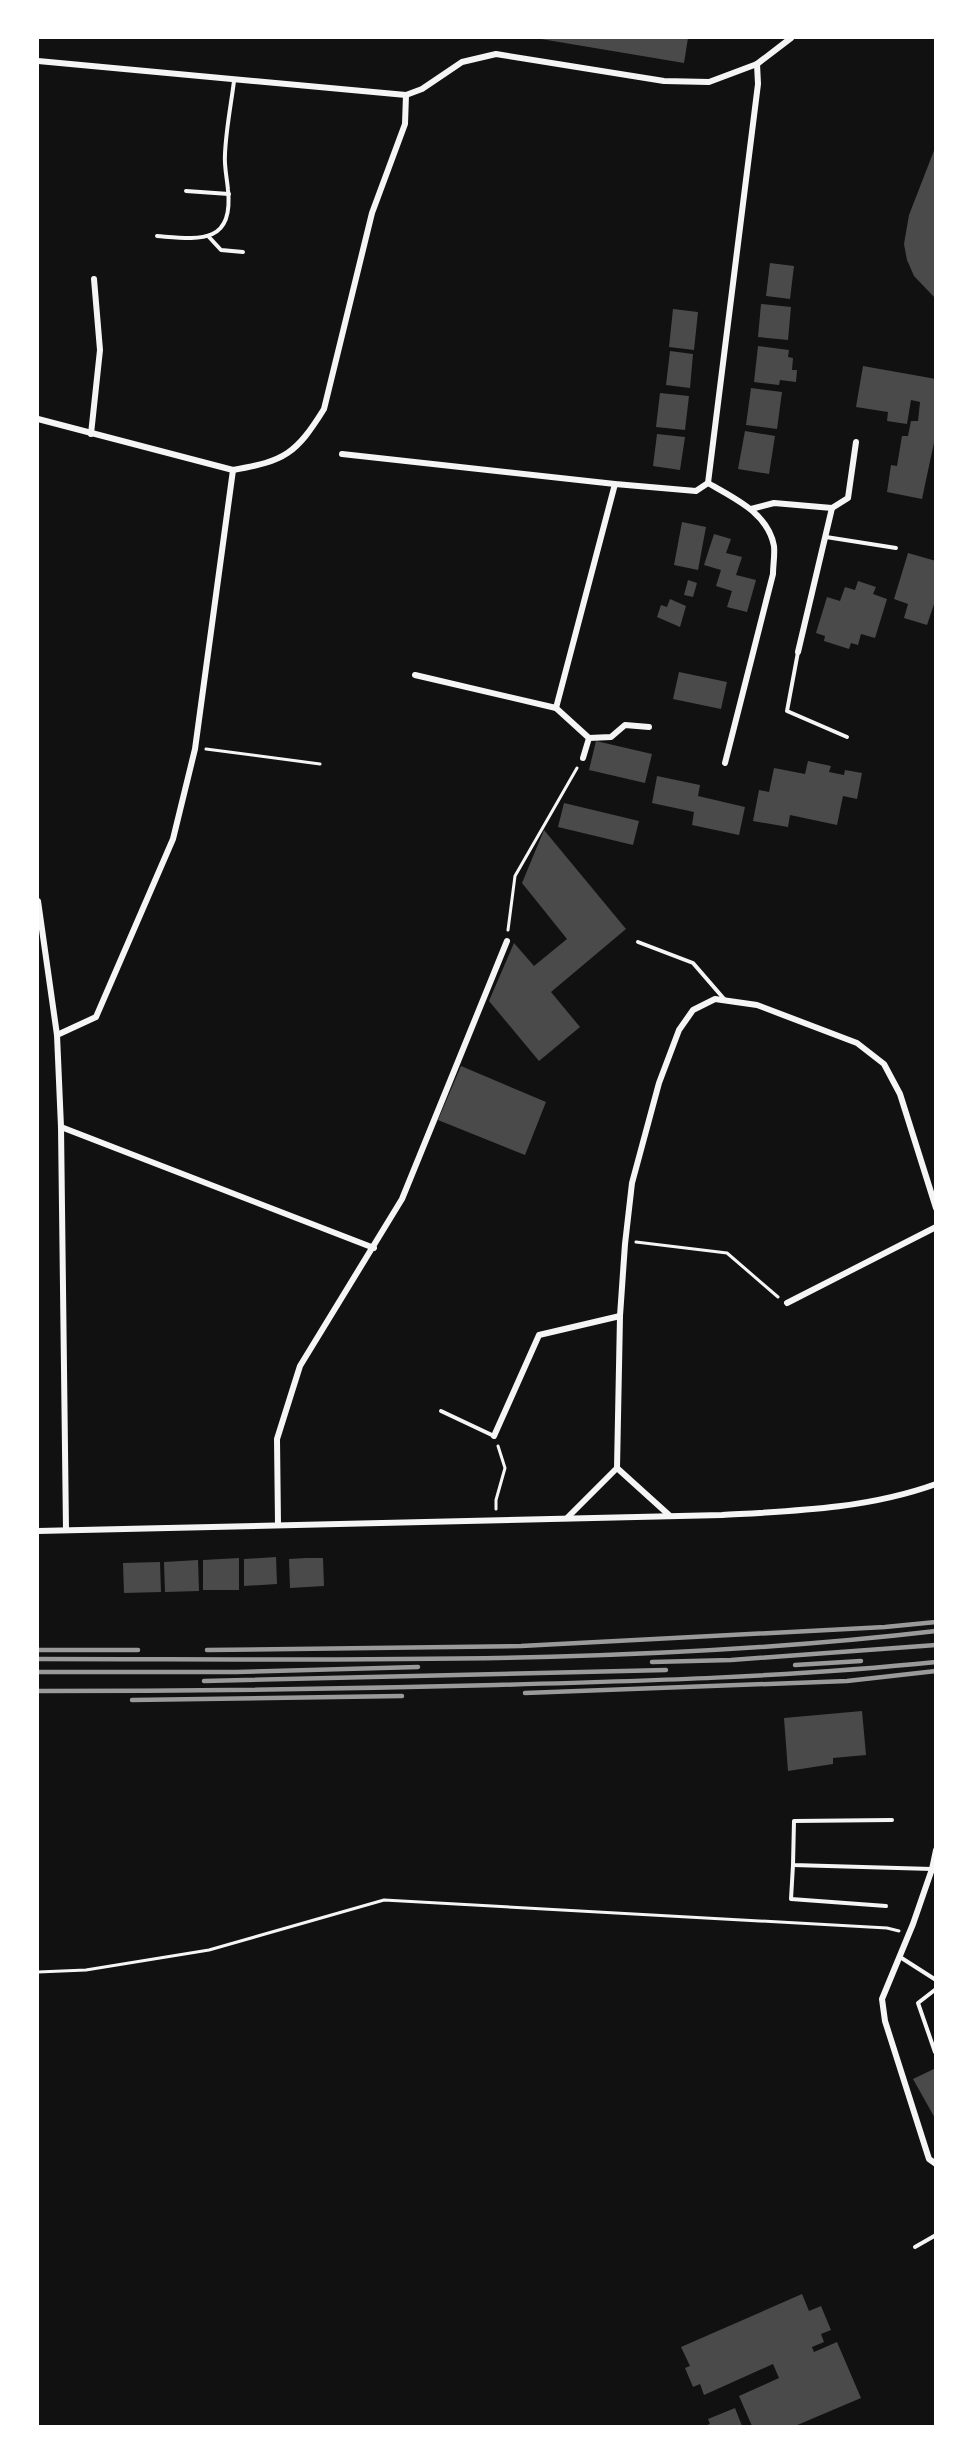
<svg xmlns="http://www.w3.org/2000/svg" width="973" height="2464" font-family="Quicksand,sans-serif">
<rect width="100%" height="100%" fill="#111"/>
<g fill="#4a4a4a">
<polygon points="535,38 688,38 684,63"/>
<polygon points="935,148 936,148 936,299 914,276 907,260 904,244 909,215"/>
<polygon points="770,263 794,266 790,299 766,296"/>
<polygon points="761,304 791,307 788,340 758,337"/>
<polygon points="673,309 698,312 694,350 669,347"/>
<polygon points="758,346 789,350 788,357 793,358 792,370 797,370 796,382 780,380 779,385 754,382"/>
<polygon points="670,351 693,354 690,388 666,385"/>
<polygon points="863,366 936,379 936,433 922,499 887,492 891,465 897,466 902,436 908,436 911,421 918,421 920,402 911,400 907,424 887,421 888,412 856,407"/>
<polygon points="751,388 782,392 777,429 746,425"/>
<polygon points="660,393 689,396 685,430 656,427"/>
<polygon points="745,431 775,436 769,474 738,469"/>
<polygon points="657,434 685,437 680,470 653,466"/>
<polygon points="682,522 706,527 698,570 674,565"/>
<polygon points="714,534 731,539 726,553 742,557 736,575 756,580 747,612 727,607 732,591 716,586 721,570 704,565"/>
<polygon points="908,553 936,561 936,598 927,625 904,618 908,604 894,599"/>
<polygon points="688,580 697,583 693,597 684,595"/>
<polygon points="858,581 876,587 873,594 887,599 875,638 861,634 858,645 851,643 849,649 824,641 825,636 816,633 827,597 840,601 845,587 855,590"/>
<polygon points="670,599 686,606 680,627 657,617 661,605 667,607"/>
<polygon points="679,672 727,682 721,709 673,699"/>
<polygon points="596,741 652,754 645,783 589,770"/>
<polygon points="808,761 831,766 829,772 844,775 845,770 862,773 857,799 843,796 837,825 790,815 788,827 753,821 759,790 769,792 774,768 805,774"/>
<polygon points="657,776 700,785 698,796 745,807 739,835 692,825 694,812 652,803"/>
<polygon points="564,803 639,821 633,845 558,827"/>
<polygon points="544,830 626,929 551,992 580,1027 539,1061 489,1001 514,943 534,966 567,939 522,883"/>
<polygon points="461,1066 546,1102 525,1155 438,1120"/>
<polygon points="276,1557 277,1584 244,1586 244,1559"/>
<polygon points="239,1558 239,1590 203,1590 203,1560"/>
<polygon points="306,1558 323,1558 324,1586 290,1588 289,1559"/>
<polygon points="198,1560 199,1591 165,1592 164,1562"/>
<polygon points="160,1562 161,1592 124,1593 123,1563"/>
<polygon points="862,1711 866,1755 833,1758 833,1764 788,1771 784,1718"/>
<polygon points="936,2068 936,2120 913,2079"/>
<polygon points="802,2294 809,2311 821,2306 831,2330 821,2334 824,2342 812,2347 814,2352 837,2342 861,2398 795,2426 752,2426 739,2396 779,2378 773,2364 704,2395 700,2384 693,2387 685,2368 690,2366 681,2347"/>
<polygon points="735,2408 742,2426 704,2426 710,2424 708,2419"/>
</g>
<g fill="none" stroke-linecap="round" stroke-linejoin="round">
<g stroke="#f5f5f5" stroke-width="3">
<polyline points="206,749 320,764"/>
<polyline points="508,930 515,876 577,768"/>
<polyline points="636,1242 727,1253 778,1297"/>
<polyline points="496,1509 496,1500 505,1468 498,1446"/>
<polyline points="38,1972 86,1970 209,1950 384,1900 887,1928 899,1931"/>
</g>
<g stroke="#f5f5f5" stroke-width="4">
<polyline points="186,191 229,194"/>
<path d="M157 236C197 239 234 246 228 190 227 178 224 166 225 154 226 129 231 105 234 81"/>
<polyline points="209,237 221,250 243,252"/>
<polyline points="826,537 896,548"/>
<polyline points="798,652 787,711 847,737"/>
<polyline points="638,942 693,963 725,1000"/>
<polyline points="441,1411 494,1436"/>
<polyline points="892,1820 794,1821 793,1865 932,1869"/>
<polyline points="793,1865 791,1899 886,1906"/>
<polyline points="900,1957 936,1980"/>
<polyline points="935,2052 918,2003 936,1989"/>
<polyline points="915,2247 936,2235"/>
</g>
<g stroke="#f5f5f5" stroke-width="6">
<polyline points="38,61 406,95 422,89 462,62 496,54 664,81 709,82 757,64 791,38"/>
<path d="M38 419 233 470C285 461 296 454 324 409L372 213 405 124 406 95"/>
<polyline points="91,434 100,350 94,279"/>
<polyline points="342,454 615,484 696,491 708,483 758,84 757,64"/>
<path d="M708 483C734 498 768 513 774 546 775 555 773 565 773 574L725 763"/>
<polyline points="751,509 774,503 832,508 848,498 856,442"/>
<polyline points="798,652 832,508"/>
<polyline points="415,675 556,708 615,484"/>
<polyline points="556,708 589,738 583,758"/>
<polyline points="589,738 611,737 625,725 649,727"/>
<polyline points="38,901 57,1035 61,1127 66,1530"/>
<polyline points="57,1035 96,1017 173,839 195,749 233,470"/>
<polyline points="61,1127 374,1248"/>
<polyline points="787,1303 936,1227"/>
<polyline points="494,1436 539,1335 620,1316"/>
<polyline points="669,1515 617,1468 620,1316 625,1244 632,1183 659,1083 679,1030 693,1010 715,999 757,1005 857,1043 884,1064 900,1094 936,1208"/>
<polyline points="567,1518 617,1468"/>
<polyline points="278,1524 277,1439 300,1366 402,1199 507,941"/>
<path d="M38 1531 722 1515C794 1511 867 1509 936 1484"/>
<polyline points="936,1850 932,1869 913,1924 882,1999 885,2021 929,2159 936,2164"/>
</g>
<g stroke="#9a9a9a" stroke-width="4.5">
<polyline points="38,1650 138,1650"/>
<polyline points="207,1650 521,1646 885,1627 936,1622"/>
<path d="M38 1659C337 1659 637 1666 936 1631"/>
<polyline points="652,1662 731,1660 936,1645"/>
<polyline points="795,1665 861,1661"/>
<polyline points="38,1672 236,1672 418,1667"/>
<polyline points="204,1681 666,1670"/>
<path d="M38 1691C190 1691 343 1689 496 1685 643 1681 789 1677 936 1662"/>
<polyline points="525,1693 847,1681 936,1671"/>
<polyline points="132,1700 402,1696"/>
</g>
</g>
<rect width="973" height="2464" fill="none" stroke="#ffffff" stroke-width="78"/>
</svg>
